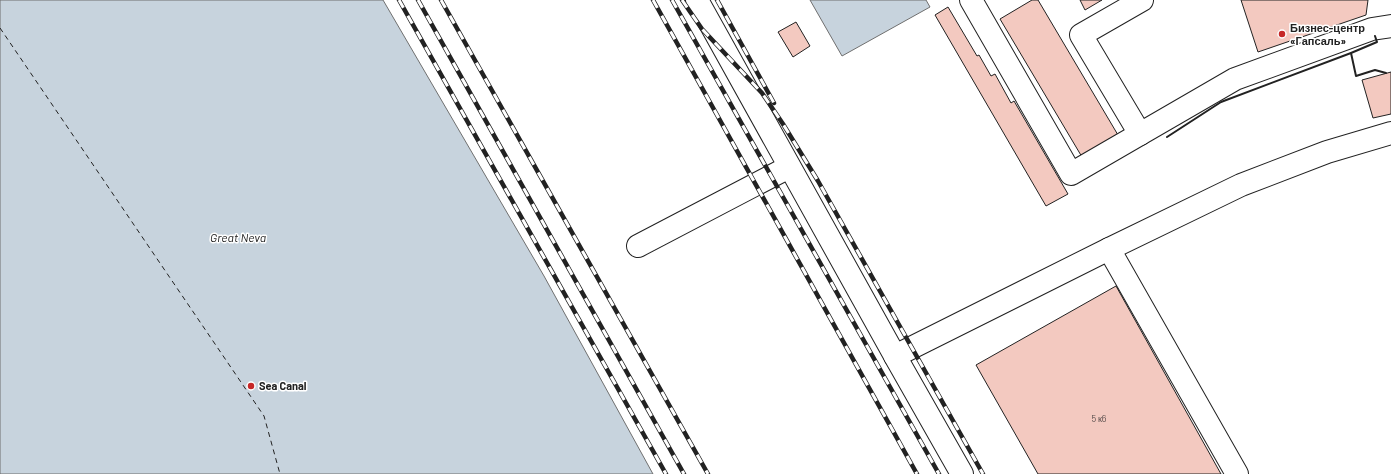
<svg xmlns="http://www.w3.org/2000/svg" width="1391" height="474" font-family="Barlow,sans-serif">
<rect width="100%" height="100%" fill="#fff"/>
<g fill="#c7d3dd" stroke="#6f6f6f">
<polygon points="0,0 383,0 544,276 653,474 0,474"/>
<polygon points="810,0 926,0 930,7 842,56"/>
</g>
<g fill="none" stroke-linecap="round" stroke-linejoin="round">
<polyline stroke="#222" stroke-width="1" stroke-dasharray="5 4" stroke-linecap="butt" points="0,28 264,416 280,474"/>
</g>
<g fill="#f3c9c0" stroke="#222">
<polygon points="1032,0 1038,0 1118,135 1082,157 1000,19"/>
<polygon points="1080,0 1102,0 1085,10"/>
<polygon points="1241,0 1368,0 1366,15 1258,52"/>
<polygon points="948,7 977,56 979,55 991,76 995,74 1011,103 1014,101 1068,194 1046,206 935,15"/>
<polygon points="796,22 810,46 793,57 778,32"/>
<polygon points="1391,72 1391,114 1373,118 1362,80"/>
<polygon points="1116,286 1221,474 1038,474 976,365"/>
</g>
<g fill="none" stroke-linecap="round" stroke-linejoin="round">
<g stroke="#222" stroke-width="24">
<g id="minor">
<polyline points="697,0 895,356 1109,249 1241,185 1327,152 1391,133"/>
<polyline points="971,0 1071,174 1140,134"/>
<polyline points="1142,0 1081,35 1140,134 1235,79 1372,29 1391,26"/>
<polyline points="638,246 789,167"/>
<polyline points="1109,249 1237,474"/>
<polyline points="895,356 962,474"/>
</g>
</g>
<use href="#minor" stroke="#fff" stroke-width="22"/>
<g stroke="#222" stroke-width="4.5">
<g id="rail">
<polyline points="399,0 666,474"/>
<polyline points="418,0 684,474"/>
<polyline points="441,0 708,474"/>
<polyline points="653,0 917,474"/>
<polyline points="672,0 939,474"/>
<polyline points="682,0 702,29 762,93 783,124 818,181 983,474"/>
<polyline points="717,0 774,103"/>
</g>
</g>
<use href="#rail" stroke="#fff" stroke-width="3" stroke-dasharray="9" stroke-linecap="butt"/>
<g stroke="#222" stroke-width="2">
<polyline points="1351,53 1356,76 1375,70 1386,73"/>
<polyline points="1167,137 1221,102 1351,53 1377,42 1375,36"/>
</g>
</g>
<g fill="#c62828" stroke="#fff" stroke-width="1.5">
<circle cx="1282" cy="34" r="4"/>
<circle cx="251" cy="386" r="4"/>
</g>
<g text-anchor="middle" stroke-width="3" stroke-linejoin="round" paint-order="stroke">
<g font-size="9" fill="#564c4a">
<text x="1099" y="422">5 к6</text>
</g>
<g font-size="11" font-weight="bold" fill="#222" stroke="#fff" text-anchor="start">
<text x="1290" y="32">Бизнес-центр<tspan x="1290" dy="13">«Гапсаль»</tspan></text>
<text x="259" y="390">Sea Canal</text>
</g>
<g font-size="12" font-style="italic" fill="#222" stroke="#fff">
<text x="238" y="242">Great Neva</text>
</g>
</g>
</svg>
